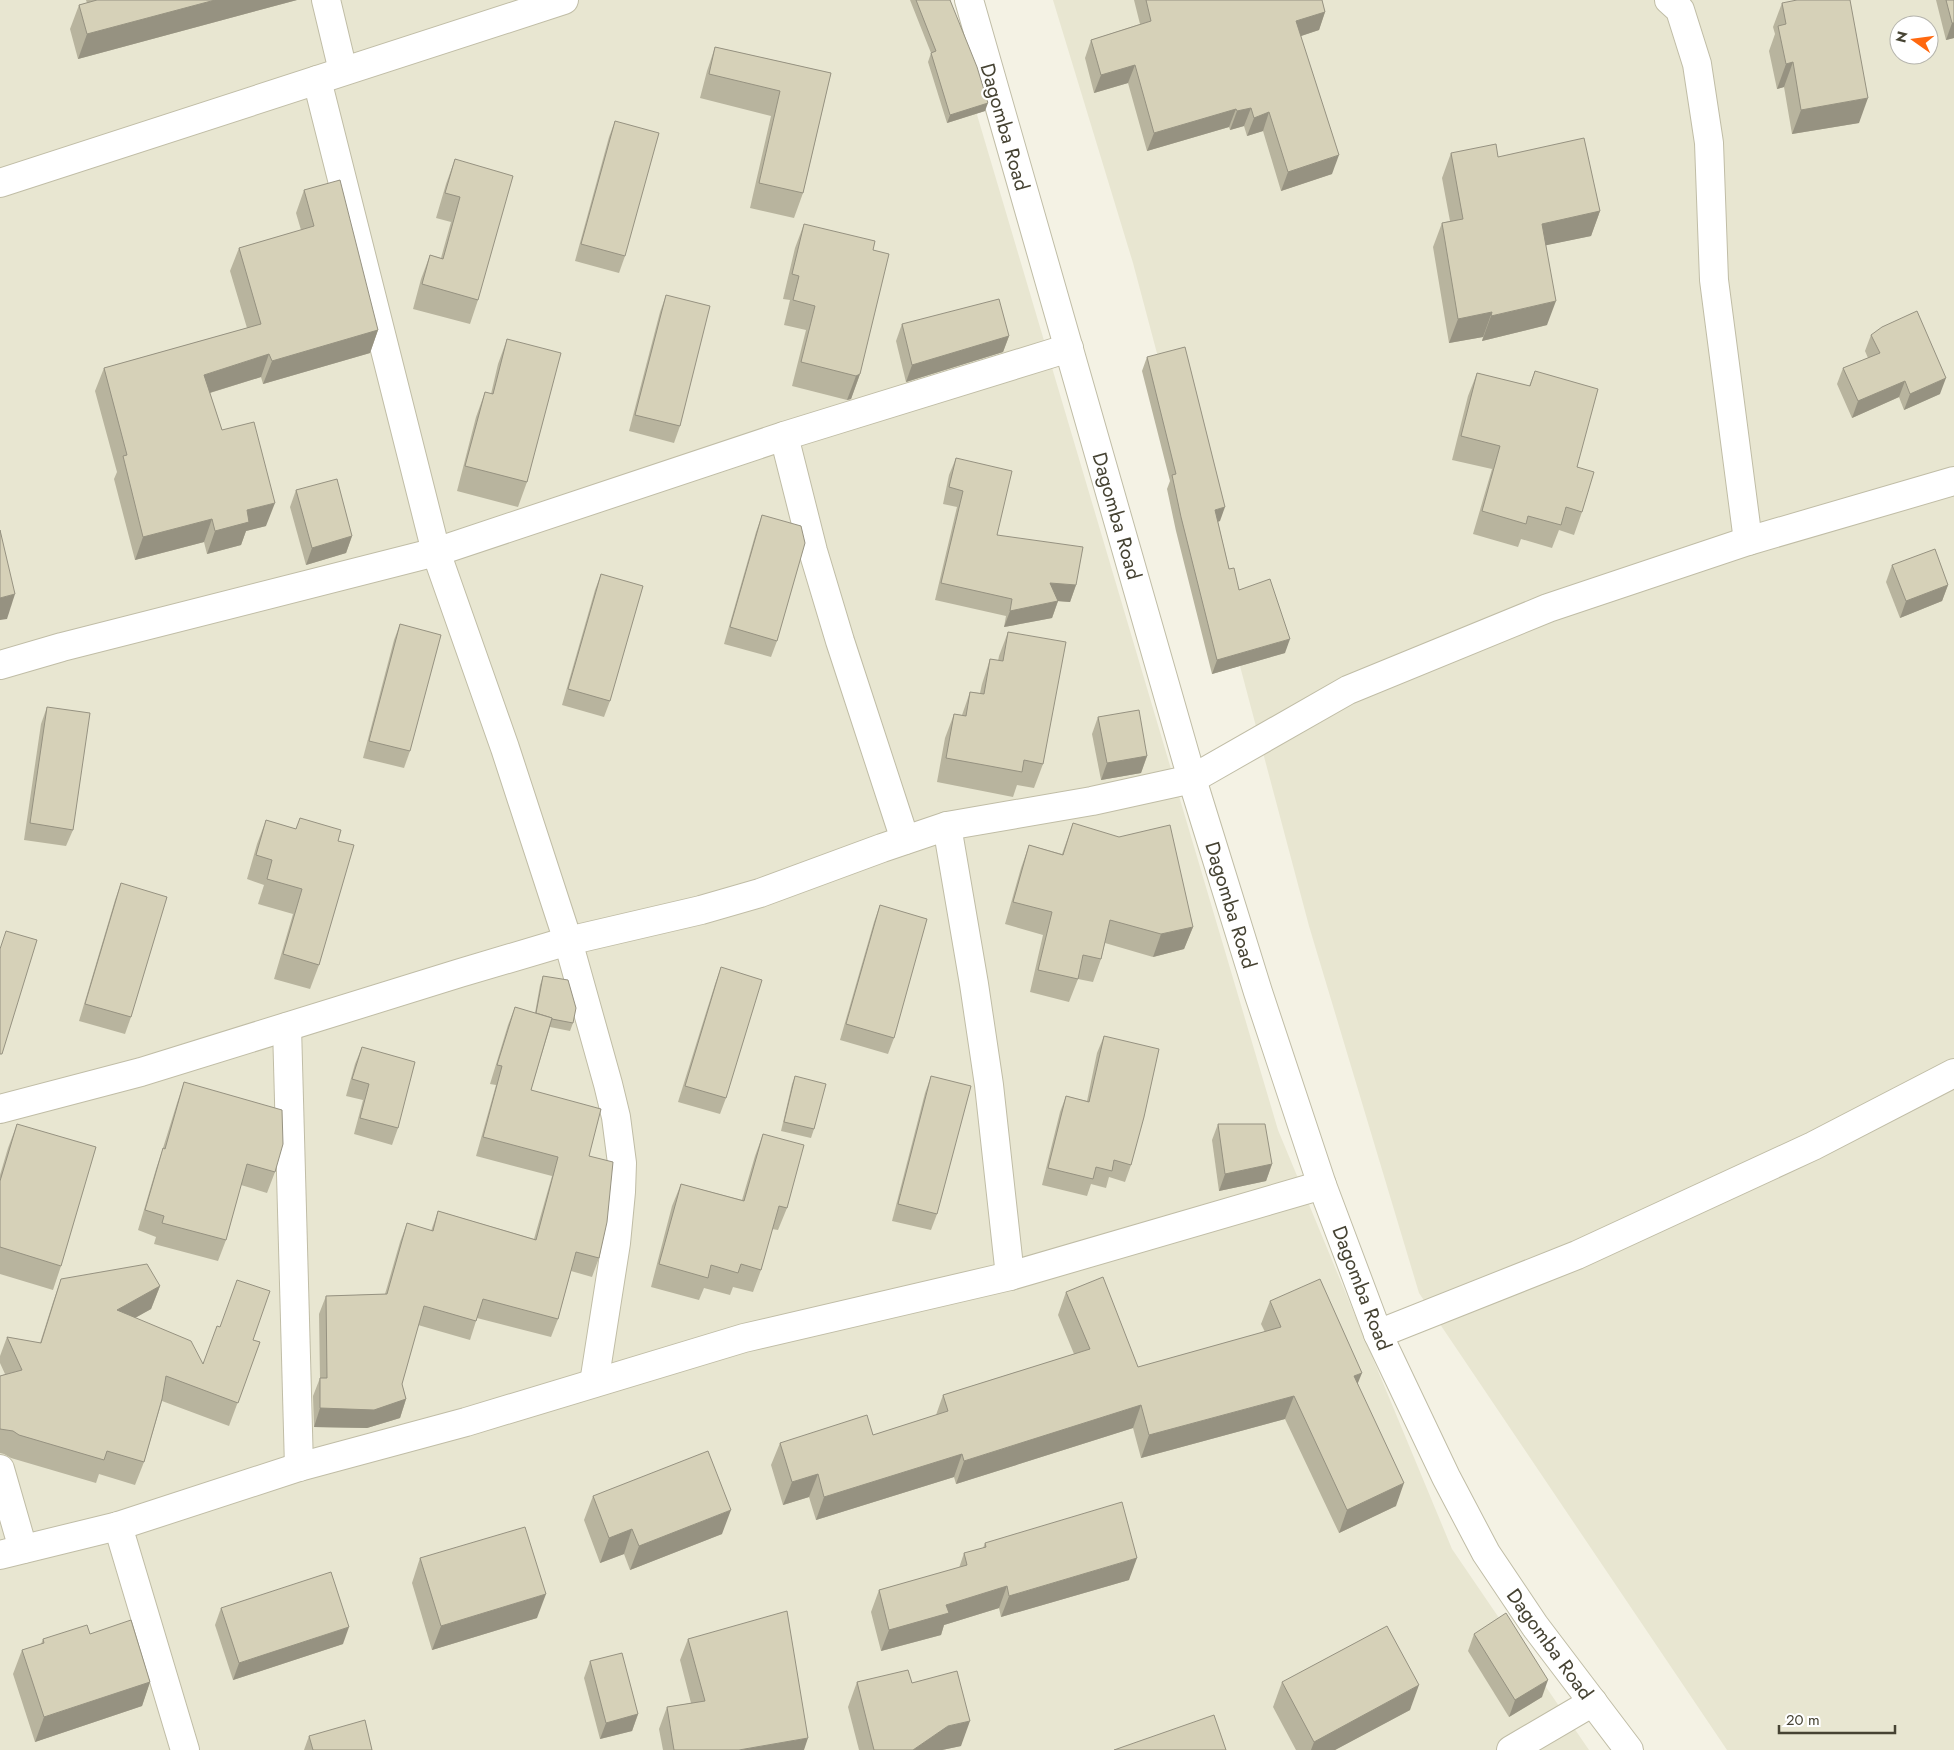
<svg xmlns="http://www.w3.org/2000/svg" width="1954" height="1750" font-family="Jost,sans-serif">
<rect width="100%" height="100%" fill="#f4f2e4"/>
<g fill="#e8e6d1" fill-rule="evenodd">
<polygon points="0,0 943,0 1278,1130 1452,1549 1589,1750 0,1750"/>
<path d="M1053 0H1954V1750H1727L1419 1293 1309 926 1133 263ZM1899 25H1929V55H1899Z"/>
</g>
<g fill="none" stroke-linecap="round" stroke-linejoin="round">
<g stroke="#c0bda6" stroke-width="30">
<g id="minor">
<polyline points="326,0 343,71"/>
<polyline points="969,0 1192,779 1258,992 1322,1185 1378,1334 1446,1477 1486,1553 1535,1626 1629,1750"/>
<polyline points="1669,0 1680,10 1697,64 1709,143 1714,280 1748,541"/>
<polyline points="317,80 436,552 505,748 568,941 608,1084 616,1117 622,1163 621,1192 616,1243 594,1383"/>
<polyline points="0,183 564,0"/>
<polyline points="784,436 813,551 840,641 905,840"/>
<polyline points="0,665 62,647 436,552 784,436 1069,348"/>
<polyline points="947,826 974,984 989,1085 1010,1276"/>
<polyline points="287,1027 299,1467"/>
<polyline points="0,1109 141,1072 460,973 568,941 701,910 760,893 882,848 947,826 1092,801 1192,779 1348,690 1548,608 1748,541 1954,481"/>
<polyline points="1378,1334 1577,1255 1813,1146 1954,1073"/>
<polyline points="0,1469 23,1549"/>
<polyline points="118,1526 185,1750"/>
<polyline points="0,1555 118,1526 299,1467 466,1422 744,1338 1010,1276 1322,1185"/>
<polyline points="1511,1750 1593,1702"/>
</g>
</g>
<use href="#minor" stroke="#fff" stroke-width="28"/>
</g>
<g fill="#b8b49e">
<polygon points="86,0 297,0 78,59 70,29 79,5 87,3"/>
<polygon points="910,0 950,0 985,111 947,123 928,62 931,53"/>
<polygon points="1134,0 1322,0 1325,12 1319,30 1301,36 1332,174 1281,191 1263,131 1247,136 1244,126 1230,130 1229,127 1147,151 1128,83 1094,93 1085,58 1091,40 1140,24"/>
<polygon points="1936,0 1954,0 1954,38 1946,40"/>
<polygon points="1782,3 1859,123 1792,134 1784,87 1777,89 1769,51 1775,34 1773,27"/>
<polygon points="715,47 831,73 803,193 794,218 750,208 771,116 700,98 707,71"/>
<polygon points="615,121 625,256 619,273 575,261 609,137"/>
<polygon points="1451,153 1498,157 1600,211 1591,236 1546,245 1547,325 1482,341 1483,337 1449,343 1433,247 1442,223 1450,221 1442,178"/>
<polygon points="455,159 478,300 470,324 413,309 421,279 430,255 441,258 451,222 436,218 446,184"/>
<polygon points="304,190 378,330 370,353 263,384 261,377 210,393 222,430 266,526 246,531 241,545 207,554 204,542 135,560 114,479 117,472 95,391 104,368 247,328 230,271 239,248 301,230 296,213"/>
<polygon points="804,224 873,250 860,374 851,399 847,400 792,386 806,330 784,325 790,300 783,299 795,248"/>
<polygon points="666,295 680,426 674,443 629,431 660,312"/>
<polygon points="902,324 1009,336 1003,352 906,382 896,341"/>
<polygon points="1871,335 1940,394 1904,410 1899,397 1852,418 1837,384 1843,368 1868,358 1865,351"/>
<polygon points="507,339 527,482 518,507 457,491 476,417 485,392 491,394 498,364"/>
<polygon points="1147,357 1220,521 1218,522 1229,569 1239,590 1285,653 1212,674 1176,531 1167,489 1170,481 1142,371"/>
<polygon points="1535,371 1577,467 1582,512 1574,535 1559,530 1552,548 1521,539 1518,547 1473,534 1492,469 1452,460 1468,396 1477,373 1529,386"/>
<polygon points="956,458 997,535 1076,585 1070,602 1058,601 1052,618 1004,627 1006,616 935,600 957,507 943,504 949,475"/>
<polygon points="296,490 352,536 346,553 306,565 290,507"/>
<polygon points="762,515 777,641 771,657 724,644 756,532"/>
<polygon points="1892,565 1948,585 1942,601 1900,618 1886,582"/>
<polygon points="601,574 610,701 604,717 562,705 595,590"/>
<polygon points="400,624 410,751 404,768 363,758 394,640"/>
<polygon points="1008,632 1043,764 1034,788 1017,785 1013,797 937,782 945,738 954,714 962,715 970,692 980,693 982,684 990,659 998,661 999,656"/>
<polygon points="47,707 73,830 66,846 24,840 41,724"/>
<polygon points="1098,717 1147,756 1141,773 1101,780 1092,734"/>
<polygon points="300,818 338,841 319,965 310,989 274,979 293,914 258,904 264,885 247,879 257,844 266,820 296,829"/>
<polygon points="1073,823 1193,927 1184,949 1153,957 1105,943 1101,959 1093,982 1078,979 1069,1002 1030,992 1043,935 1005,924 1021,868 1029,845 1062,854"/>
<polygon points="121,883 131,1017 125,1034 79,1021 115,900"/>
<polygon points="880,905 894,1038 888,1054 840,1040 874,922"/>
<polygon points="721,967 726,1098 720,1114 678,1102 715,984"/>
<polygon points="543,976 573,1023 570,1031 550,1027 531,1090 589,1156 599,1258 592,1277 571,1271 558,1319 551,1337 477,1318 470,1340 418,1325 402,1384 406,1399 400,1418 367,1428 314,1427 313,1396 320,1378 319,1314 326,1296 385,1294 400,1242 407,1223 431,1231 438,1211 534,1239 552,1176 476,1156 496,1085 490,1084 508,1025 515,1007 535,1013 540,985"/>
<polygon points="1104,1036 1131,1165 1125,1182 1109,1177 1106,1188 1091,1184 1087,1196 1042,1185 1060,1112 1066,1096 1087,1101 1097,1053"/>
<polygon points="362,1047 398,1128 392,1145 354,1134 363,1100 346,1096 355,1064"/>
<polygon points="795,1076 814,1129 811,1138 781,1131 792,1084"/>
<polygon points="931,1076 937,1214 931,1230 892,1221 925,1093"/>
<polygon points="184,1082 275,1172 267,1193 241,1185 226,1240 218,1261 154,1244 156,1237 138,1230 156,1169 163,1148 177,1103"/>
<polygon points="17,1124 61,1266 53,1290 0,1274 0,1175 8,1148"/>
<polygon points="1218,1124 1272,1164 1266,1181 1219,1191 1212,1140"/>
<polygon points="763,1134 787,1208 778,1230 772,1229 761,1270 753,1292 733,1287 730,1295 704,1288 699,1300 651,1287 672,1206 681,1184 742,1200 755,1156"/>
<polygon points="61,1279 160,1286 151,1309 135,1318 203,1364 253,1340 260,1342 229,1426 162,1401 144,1462 135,1485 99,1474 96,1483 11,1458 4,1454 0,1453 0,1376 5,1374 0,1363 0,1356 7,1337 40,1343 53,1302"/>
<polygon points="1066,1292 1138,1367 1265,1332 1261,1324 1270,1301 1358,1384 1396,1506 1339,1533 1285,1419 1141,1458 1133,1428 956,1484 954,1477 816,1520 809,1497 783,1505 771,1465 780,1443 873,1435 936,1415 943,1395 1074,1354 1058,1315"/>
<polygon points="593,1496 722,1534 630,1570 624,1554 600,1563 584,1520"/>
<polygon points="985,1543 1129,1580 1001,1617 999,1608 944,1625 941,1635 881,1651 871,1612 879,1590 959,1568 964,1553 983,1548"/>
<polygon points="420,1558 537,1618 432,1650 412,1583"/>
<polygon points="221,1608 343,1644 233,1680 215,1625"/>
<polygon points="90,1634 150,1682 142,1706 35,1742 13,1674 22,1650 41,1644 43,1639"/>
<polygon points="1474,1634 1542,1697 1509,1717 1468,1651"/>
<polygon points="688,1639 804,1750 663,1750 659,1729 667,1707 691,1703 680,1660"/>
<polygon points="590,1661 638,1714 632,1731 600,1739 584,1678"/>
<polygon points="857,1682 912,1683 961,1746 942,1750 859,1750 848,1707"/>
<polygon points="1282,1682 1410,1710 1335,1750 1296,1750 1273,1707"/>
<polygon points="309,1736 372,1750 304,1750"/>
</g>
<g fill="#969281">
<polygon points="215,0 297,0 78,59 87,34"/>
<polygon points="1325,12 1319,30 1289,40 1296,21"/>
<polygon points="1952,23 1954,23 1954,38 1946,40"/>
<polygon points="1793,62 1784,87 1777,89 1786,64"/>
<polygon points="1135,65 1128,83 1094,93 1101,75"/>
<polygon points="1868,98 1859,123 1792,134 1801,110"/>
<polygon points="988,103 985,111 947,123 950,115"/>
<polygon points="1251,108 1244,126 1230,130 1237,111"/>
<polygon points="1236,109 1229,127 1147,151 1154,133"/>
<polygon points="1269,112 1263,131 1247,136 1254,118"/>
<polygon points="1339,155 1332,174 1281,191 1288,172"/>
<polygon points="1600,211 1591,236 1533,248 1542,224"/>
<polygon points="1556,301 1547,325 1482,341 1491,316"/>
<polygon points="1492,312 1483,337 1449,343 1458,319"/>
<polygon points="378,330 370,353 263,384 272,361"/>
<polygon points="1009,336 1003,352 906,382 912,365"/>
<polygon points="269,354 261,377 196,397 204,375"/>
<polygon points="860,374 851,399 847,400 856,376"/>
<polygon points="1946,378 1940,394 1904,410 1910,394"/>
<polygon points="1905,381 1899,397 1852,418 1858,401"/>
<polygon points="275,503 266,526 246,531 241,545 207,554 215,531 247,510"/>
<polygon points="1225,507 1220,521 1210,523 1215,510"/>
<polygon points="212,519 204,542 135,560 143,537"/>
<polygon points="352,536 346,553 306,565 312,548"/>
<polygon points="1050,583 1076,585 1070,602 1044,600"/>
<polygon points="1948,585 1942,601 1900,618 1906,601"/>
<polygon points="15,594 7,619 0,620 0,598"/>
<polygon points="1058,601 1052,618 1004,627 1010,611"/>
<polygon points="1290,639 1285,653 1212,674 1217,660"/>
<polygon points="1147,756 1141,773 1101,780 1107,763"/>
<polygon points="1193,927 1184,949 1153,957 1161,934"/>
<polygon points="1272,1164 1266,1181 1219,1191 1225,1174"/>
<polygon points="160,1286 151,1309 108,1333 117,1310"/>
<polygon points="1362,1373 1353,1395 1354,1376"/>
<polygon points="1294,1396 1285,1419 1141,1458 1149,1435"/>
<polygon points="406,1399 400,1418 367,1428 314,1427 320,1408"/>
<polygon points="1141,1405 1133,1428 956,1484 964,1461"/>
<polygon points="962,1454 954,1477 816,1520 824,1497"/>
<polygon points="818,1474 809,1497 783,1505 792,1482"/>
<polygon points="1404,1483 1396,1506 1339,1533 1347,1510"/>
<polygon points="731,1510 722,1534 630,1570 639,1546"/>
<polygon points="632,1529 624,1554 600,1563 609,1538"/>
<polygon points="1137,1558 1129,1580 1001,1617 1009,1596"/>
<polygon points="1007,1586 999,1608 944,1625 941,1635 881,1651 889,1630 946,1605"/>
<polygon points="546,1594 537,1618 432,1650 441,1626"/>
<polygon points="349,1627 343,1644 233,1680 239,1663"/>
<polygon points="1548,1680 1542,1697 1509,1717 1515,1700"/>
<polygon points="150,1682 142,1706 35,1742 44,1717"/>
<polygon points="1419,1685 1410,1710 1335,1750 1311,1750 1314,1742"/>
<polygon points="638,1714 632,1731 600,1739 606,1723"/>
<polygon points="970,1721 961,1746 942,1750 913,1750 948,1726"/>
<polygon points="808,1738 804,1750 739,1750"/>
</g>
<g fill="#d6d1b8" stroke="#969281">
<polygon points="97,0 215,0 87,34 79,5"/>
<polygon points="916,0 950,0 977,67 988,103 950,115 931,53 936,51"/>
<polygon points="1146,0 1322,0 1325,12 1296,21 1339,155 1288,172 1269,112 1254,118 1251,108 1237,111 1236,109 1154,133 1135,65 1101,75 1091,40 1151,21"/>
<polygon points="1797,0 1850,0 1868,98 1801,110 1793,62 1786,64 1778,26 1786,24 1782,3"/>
<polygon points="1946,0 1954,0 1954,23 1952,23"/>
<polygon points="715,47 831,73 803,193 759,183 780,91 709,74"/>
<polygon points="615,121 659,133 625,256 581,244"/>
<polygon points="1584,138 1600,211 1542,224 1556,301 1491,316 1492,312 1458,319 1442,223 1463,219 1451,153 1496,144 1498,157"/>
<polygon points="455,159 513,176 478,300 422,284 430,255 443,259 460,197 445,193"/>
<polygon points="340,180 378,330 272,361 269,354 204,375 222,430 254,422 275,503 247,510 249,522 215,531 212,519 143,537 123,456 127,455 104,368 261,324 239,248 314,226 304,190"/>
<polygon points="804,224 875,241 873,250 889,254 860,374 856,376 801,362 815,306 793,300 799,276 792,274"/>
<polygon points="666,295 710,306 680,426 635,415"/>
<polygon points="999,299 1009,336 912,365 902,324"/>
<polygon points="1917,311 1946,378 1910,394 1905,381 1858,401 1843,368 1880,353 1871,335 1882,327"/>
<polygon points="507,339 561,353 527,482 465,466 485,392 493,394"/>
<polygon points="1185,347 1225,507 1215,510 1229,569 1234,568 1239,590 1270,579 1290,639 1217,660 1181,517 1172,475 1176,474 1147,357"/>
<polygon points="1535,371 1598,389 1577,467 1594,472 1582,512 1566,507 1561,525 1528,516 1526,524 1482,511 1500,446 1461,436 1477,373 1530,386"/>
<polygon points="956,458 1012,471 997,535 1083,547 1076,585 1050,583 1058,601 1010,611 1012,599 941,583 963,491 949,487"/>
<polygon points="337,479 352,536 312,548 296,490"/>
<polygon points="762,515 801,526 805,543 777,641 730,627"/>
<polygon points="0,530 15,594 0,598"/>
<polygon points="1935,549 1948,585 1906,601 1892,565"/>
<polygon points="601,574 643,586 610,701 568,689"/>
<polygon points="400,624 441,635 410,751 369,741"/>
<polygon points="1008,632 1066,642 1043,764 1024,760 1022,772 946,758 954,714 966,716 970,692 984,694 990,659 1003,661"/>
<polygon points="47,707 90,713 73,830 30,823"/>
<polygon points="1139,710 1147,756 1107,763 1098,717"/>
<polygon points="300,818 341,830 338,841 354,845 319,965 283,954 302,889 267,879 272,860 256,855 266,820 296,829"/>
<polygon points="1073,823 1119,837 1170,825 1193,927 1161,934 1110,920 1101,959 1083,955 1078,979 1038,970 1052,912 1013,902 1029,845 1063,855"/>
<polygon points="121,883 167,897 131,1017 85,1004"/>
<polygon points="880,905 927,919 894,1038 846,1024"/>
<polygon points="6,931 37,940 2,1054 0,1054 0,949"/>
<polygon points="721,967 762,980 726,1098 685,1086"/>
<polygon points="543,976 568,980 576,1008 573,1023 552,1019 552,1018 536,1013"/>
<polygon points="515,1007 552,1018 531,1090 601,1109 589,1156 613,1162 607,1222 599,1258 576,1252 558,1319 483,1299 476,1321 424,1306 402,1384 406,1399 374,1410 320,1408 320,1378 327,1378 326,1296 387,1294 407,1223 433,1231 438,1211 536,1240 558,1157 483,1137 502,1066 497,1065"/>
<polygon points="1104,1036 1159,1049 1144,1117 1131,1165 1114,1160 1112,1171 1096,1167 1093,1179 1048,1168 1066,1096 1089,1102"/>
<polygon points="362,1047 415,1062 398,1128 360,1118 369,1084 352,1079"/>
<polygon points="795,1076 826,1084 814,1129 784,1122"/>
<polygon points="931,1076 971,1086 937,1214 898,1204"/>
<polygon points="184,1082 282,1110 283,1144 275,1172 247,1164 226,1240 162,1223 164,1216 145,1210 163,1148 165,1149"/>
<polygon points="17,1124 96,1147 61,1266 0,1247 0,1181"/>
<polygon points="1218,1124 1265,1124 1272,1164 1225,1174"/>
<polygon points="763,1134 804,1145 787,1208 779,1206 761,1270 741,1264 738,1273 711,1265 708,1278 659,1264 681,1184 744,1201"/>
<polygon points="147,1264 160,1286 117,1310 191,1341 203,1364 217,1326 220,1327 237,1280 270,1291 253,1340 260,1342 238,1403 166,1376 162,1399 144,1462 107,1451 104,1460 19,1435 13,1431 0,1429 0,1376 22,1370 7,1337 41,1343 61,1279"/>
<polygon points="1103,1277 1138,1367 1281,1327 1270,1301 1320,1279 1362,1373 1354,1376 1404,1483 1347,1510 1294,1396 1149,1435 1141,1405 964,1461 962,1454 824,1497 818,1474 792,1482 780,1443 867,1415 873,1435 948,1411 943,1395 1090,1349 1066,1292"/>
<polygon points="708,1451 731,1510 639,1546 632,1529 609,1538 593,1496"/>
<polygon points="1122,1502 1137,1558 1009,1596 1007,1586 946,1605 949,1613 889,1630 879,1590 967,1565 964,1553 986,1547 985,1543"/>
<polygon points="525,1527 546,1594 441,1626 420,1558"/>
<polygon points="331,1572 349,1627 239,1663 221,1608"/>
<polygon points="787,1611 808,1738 739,1750 674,1750 667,1707 705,1701 688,1639"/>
<polygon points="1506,1613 1548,1680 1515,1700 1474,1634"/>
<polygon points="131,1620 150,1682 44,1717 22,1650 44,1643 43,1639 87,1625 90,1634"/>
<polygon points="1387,1626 1419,1685 1314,1742 1282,1682"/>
<polygon points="622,1653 638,1714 606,1723 590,1661"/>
<polygon points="908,1670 912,1683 957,1671 970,1721 948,1726 913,1750 874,1750 857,1682"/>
<polygon points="1214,1715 1226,1750 1114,1750"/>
<polygon points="365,1720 372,1750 313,1750 309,1736"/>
</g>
<g text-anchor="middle" stroke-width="4.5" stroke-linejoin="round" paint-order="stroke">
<g font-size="20" fill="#464333" stroke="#fff">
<text transform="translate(1005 127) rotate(74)" y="7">Dagomba Road</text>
<text transform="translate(1117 516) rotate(74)" y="7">Dagomba Road</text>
<text transform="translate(1231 905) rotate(73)" y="7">Dagomba Road</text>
<text transform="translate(1362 1288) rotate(69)" y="7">Dagomba Road</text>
<text transform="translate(1550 1644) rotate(54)" y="7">Dagomba Road</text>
</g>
</g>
<g transform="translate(1914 40) rotate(284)"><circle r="24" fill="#ffffff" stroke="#b5b4ad"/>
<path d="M0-4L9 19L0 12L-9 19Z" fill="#ff680f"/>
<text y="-8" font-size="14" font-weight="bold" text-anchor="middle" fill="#464333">N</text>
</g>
<path d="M1779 1725v8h116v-8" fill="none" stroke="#464333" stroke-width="2.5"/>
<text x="1786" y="1725" font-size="15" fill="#464333" stroke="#ffffff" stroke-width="4" paint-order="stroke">20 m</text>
</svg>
